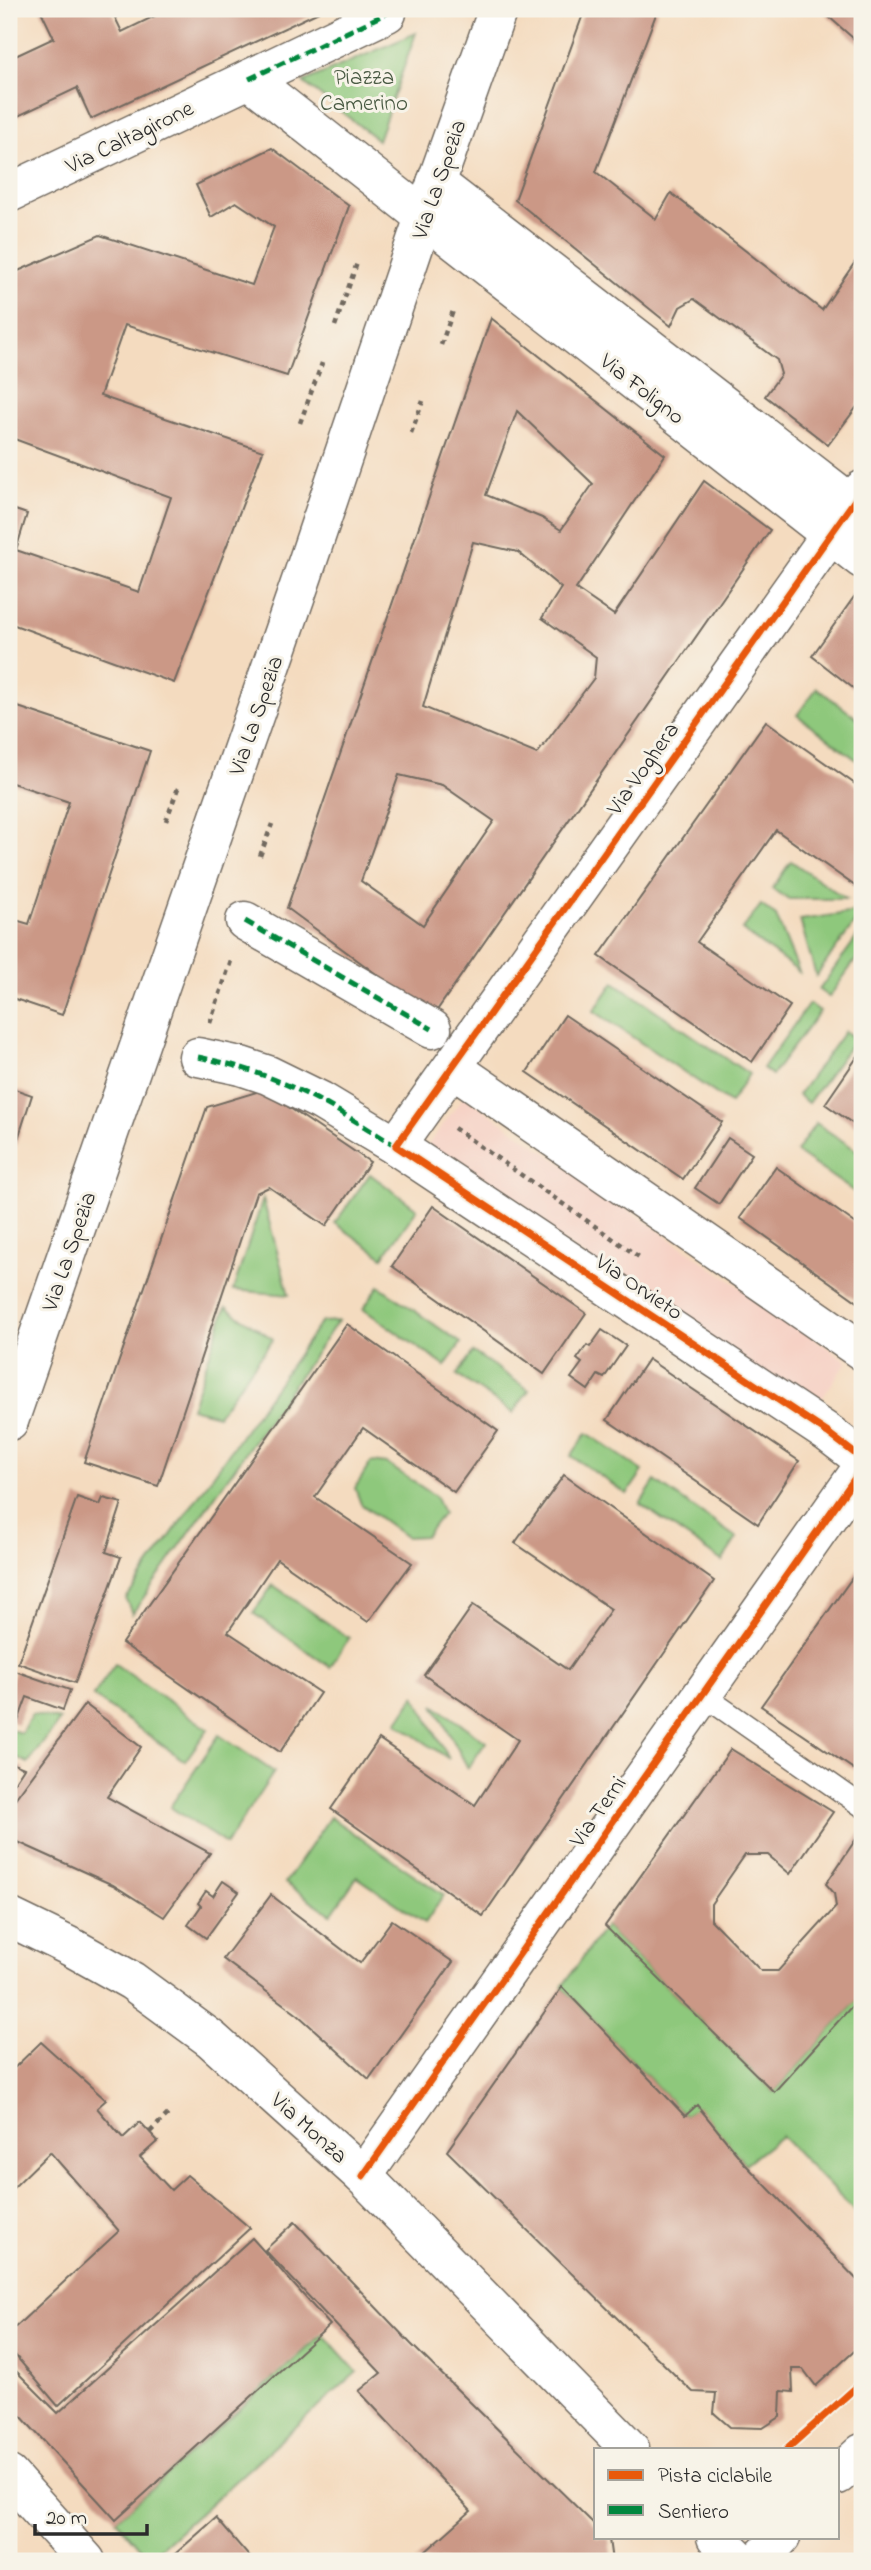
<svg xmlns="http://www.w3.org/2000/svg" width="871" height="2570" font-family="'Indie Flower',sans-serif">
<rect width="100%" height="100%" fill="#f7f3e8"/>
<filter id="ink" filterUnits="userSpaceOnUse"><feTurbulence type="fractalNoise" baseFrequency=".0143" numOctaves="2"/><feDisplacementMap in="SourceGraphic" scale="14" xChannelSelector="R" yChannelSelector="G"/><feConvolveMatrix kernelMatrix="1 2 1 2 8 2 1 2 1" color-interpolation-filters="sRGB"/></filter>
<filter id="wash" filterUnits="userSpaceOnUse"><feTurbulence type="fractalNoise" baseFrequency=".00686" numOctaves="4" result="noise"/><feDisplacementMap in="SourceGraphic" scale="28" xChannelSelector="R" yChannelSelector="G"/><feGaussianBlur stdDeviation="1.57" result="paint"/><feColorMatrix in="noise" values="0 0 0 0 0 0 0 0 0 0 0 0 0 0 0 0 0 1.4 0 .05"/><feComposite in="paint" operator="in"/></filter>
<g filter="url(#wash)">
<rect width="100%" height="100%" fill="#f4dbbf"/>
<polygon fill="#f6d1c5" points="464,1096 847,1361 813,1412 426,1148"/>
<g fill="#8ec87c" stroke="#5c7a54" stroke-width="2">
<polygon points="416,33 378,140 303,82"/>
<polygon points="817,688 862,722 862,764 797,715"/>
<polygon points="791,861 846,899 788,899 772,889"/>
<polygon points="761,905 776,916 799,972 742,930"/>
<polygon points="862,911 862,913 816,976 800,920"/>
<polygon points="862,930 862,951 829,997 819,990"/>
<polygon points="614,982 749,1074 730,1103 594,1011"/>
<polygon points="809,1004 820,1011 772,1075 763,1068"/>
<polygon points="845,1031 855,1039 808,1103 798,1095"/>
<polygon points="816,1123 862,1154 862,1197 796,1152"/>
<polygon points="370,1174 417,1209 383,1257 335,1223"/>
<polygon points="263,1199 289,1295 233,1290"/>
<polygon points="379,1286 461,1343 445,1366 363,1309"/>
<polygon points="226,1307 273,1339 218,1415 191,1408"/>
<polygon points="338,1321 132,1614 126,1599 321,1322"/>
<polygon points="473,1352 529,1390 513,1413 457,1375"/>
<polygon points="587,1433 643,1471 627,1494 571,1456"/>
<polygon points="371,1462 387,1464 435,1496 443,1513 425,1536 406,1537 361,1504 355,1488"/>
<polygon points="655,1481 737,1538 722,1561 640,1504"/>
<polygon points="273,1585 349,1638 330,1667 253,1613"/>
<polygon points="115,1664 208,1729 185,1761 93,1696"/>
<polygon points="415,1696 449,1759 397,1723"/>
<polygon points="434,1705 486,1742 468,1768"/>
<polygon points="32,1714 60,1720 28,1763 9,1754 9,1729 21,1733"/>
<polygon points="219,1735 274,1772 226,1844 170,1807"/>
<polygon points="330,1817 444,1895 425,1923 357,1877 331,1914 285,1883"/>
<polygon points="605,1926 774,2092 862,1995 862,2219 781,2136 745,2164 697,2106 685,2116 562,1987"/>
<polygon points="323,2334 357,2372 149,2558 116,2520"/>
</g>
<g id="blocks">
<g fill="#cb9886" fill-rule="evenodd">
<polygon points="40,9 111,9 122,32 169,9 325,9 91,119 77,88 16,117 9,102 9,59 54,38"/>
<polygon points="585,9 658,9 596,172 656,219 671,193 822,310 862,252 862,400 828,445 765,396 781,374 777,360 694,299 680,307 671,326 515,200"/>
<polygon points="820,9 862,9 862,46"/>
<polygon points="272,148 349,206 287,376 125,325 100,396 263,451 174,683 9,623 9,508 27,514 16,550 139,592 171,497 9,437 9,275 100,235 252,285 274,227 236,202 211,217 196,185"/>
<path d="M491 318 665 455 576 589 614 615 704 481 770 530 433 1016 287 908ZM517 411 593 484 561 530 542 518 486 495ZM473 542 518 552 561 588 542 618 596 657 594 678 537 754 423 707ZM399 775 442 785 494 821 423 925 361 881Z"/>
<polygon points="854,597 862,603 862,695 812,656"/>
<polygon points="15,706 150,751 62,1015 9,997 9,918 29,924 69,802 9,782 9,725"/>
<polygon points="766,721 862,789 862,891 776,830 697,942 790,1006 752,1062 599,956"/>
<polygon points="565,1015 722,1122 683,1179 527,1072"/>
<polygon points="862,1050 862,1130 825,1104"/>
<polygon points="9,1087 32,1095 9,1167"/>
<polygon points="263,1090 370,1162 326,1226 269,1187 256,1193 158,1486 84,1462 207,1107"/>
<polygon points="728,1138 752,1154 719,1204 695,1188"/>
<polygon points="776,1167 862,1228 862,1305 740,1218"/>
<polygon points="433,1206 586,1313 544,1374 392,1266"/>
<polygon points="347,1324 498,1431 454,1492 363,1428 315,1497 412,1563 368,1622 277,1559 228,1632 320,1693 280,1752 122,1643"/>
<polygon points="602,1330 626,1346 604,1378 598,1375 588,1390 571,1378 582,1363 577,1359 587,1345 590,1347"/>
<polygon points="648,1359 799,1461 758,1524 607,1420"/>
<polygon points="564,1475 714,1581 483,1916 331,1809 379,1739 475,1805 518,1740 424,1675 473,1605 568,1670 611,1609 515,1543"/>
<polygon points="77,1497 100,1505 103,1498 122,1503 106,1552 121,1557 75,1683 18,1663"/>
<polygon points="862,1564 862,1765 858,1772 761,1706"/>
<polygon points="15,1671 70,1690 63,1710 27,1697 17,1724 9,1721 9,1688"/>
<polygon points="85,1704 141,1747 107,1797 210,1853 164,1917 113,1885 9,1838 9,1807"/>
<polygon points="731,1749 833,1812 790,1874 768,1855 745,1855 711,1904 711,1920 761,1971 778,1971 836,1907 834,1893 826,1884 862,1830 862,1995 774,2092 605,1926"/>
<polygon points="9,1762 24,1768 9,1791"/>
<polygon points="223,1881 239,1892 206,1938 188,1925 201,1906 198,1903 206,1891 213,1896"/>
<polygon points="271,1895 360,1963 392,1920 453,1962 369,2079 298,2015 223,1959"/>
<polygon points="562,1987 685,2116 697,2105 745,2164 862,2285 862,2344 816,2386 803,2369 792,2369 793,2392 781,2391 780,2417 763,2428 730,2427 714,2413 716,2393 693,2392 681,2381 447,2151"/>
<polygon points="41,2042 106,2100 97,2108 123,2138 140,2122 158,2141 140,2157 171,2190 187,2175 250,2228 58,2406 9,2348 9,2333 119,2231 50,2152 9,2192 9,2073"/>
<polygon points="295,2222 411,2344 596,2526 596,2537 609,2539 612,2561 415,2561 471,2511 359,2391 381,2373 265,2250"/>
<polygon points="252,2238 330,2325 116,2520 9,2403 9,2364 58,2413"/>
<polygon points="216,2518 253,2561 167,2561"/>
</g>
</g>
</g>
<g filter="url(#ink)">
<use href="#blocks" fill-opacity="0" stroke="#71695f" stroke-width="2"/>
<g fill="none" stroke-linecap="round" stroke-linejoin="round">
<g stroke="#71695f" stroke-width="24">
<polyline id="lane" points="703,1695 862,1806"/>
</g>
<g stroke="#71695f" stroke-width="41">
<g id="street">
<polyline points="249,79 387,13"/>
<polyline points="436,183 862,512"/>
<polyline points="424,217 862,559"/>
<polyline points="245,921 432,1029"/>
<polyline points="198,1057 241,1066 268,1075 321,1101 396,1146 828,1433 862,1459"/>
<polyline points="453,1068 862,1351"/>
<polyline points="396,1146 862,490"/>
<polyline points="363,2176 862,1468"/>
<polyline points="9,2475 86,2561"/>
</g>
</g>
<g stroke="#71695f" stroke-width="41">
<g id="secondary">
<polyline points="9,193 249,79 424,217"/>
<polyline points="9,1421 303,575 424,217 498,9"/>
<polyline points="838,2475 862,2453"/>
<polyline points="759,2561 781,2537"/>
</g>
</g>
<g stroke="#71695f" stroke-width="41">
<g id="primary">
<polyline points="9,1917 73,1948 132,1981 211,2039 363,2176 630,2449"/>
<polyline points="716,2537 741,2561"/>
</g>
</g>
<g stroke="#71695f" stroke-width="4.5" stroke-dasharray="5 5" stroke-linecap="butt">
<polyline points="335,326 357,263"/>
<polyline points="441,345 454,308"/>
<polyline points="300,423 322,363"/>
<polyline points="411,433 423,401"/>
<polyline points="166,821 178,788"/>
<polyline points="260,856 272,824"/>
<polyline points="210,1023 232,958"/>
<polyline points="454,1128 642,1259"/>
<polyline points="150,2132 170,2112"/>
</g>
<use href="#lane" stroke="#fff" stroke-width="21"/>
<use href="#street" stroke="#fff" stroke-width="38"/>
<use href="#secondary" stroke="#fff" stroke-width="38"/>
<use href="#primary" stroke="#fff" stroke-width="38"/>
<g stroke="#00873e" stroke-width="5" stroke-dasharray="10 5" stroke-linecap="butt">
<polyline points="249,79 387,13"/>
<polyline points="245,921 432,1029"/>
<path d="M198 1057C279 1073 328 1104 396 1146"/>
</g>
<g stroke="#f7f3e8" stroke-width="11">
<g id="cycleway">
<polyline points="862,490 396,1146 828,1433 862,1459"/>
<polyline points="363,2176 862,1468"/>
<polyline points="787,2449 862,2382"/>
</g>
</g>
<use href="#cycleway" stroke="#e8590c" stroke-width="7"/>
</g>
</g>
<g text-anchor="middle" stroke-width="6" stroke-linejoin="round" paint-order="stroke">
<g font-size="23" fill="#495a43" stroke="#f7f3e8">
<text x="364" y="84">Piazza<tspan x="364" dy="26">Camerino</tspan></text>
</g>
<g font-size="23" fill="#2b2b2b" stroke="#f7f3e8">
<text transform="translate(129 136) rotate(-26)" y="8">Via Caltagirone</text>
<text transform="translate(438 179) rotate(-71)" y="8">Via La Spezia</text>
<text transform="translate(643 388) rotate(38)" y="8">Via Foligno</text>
<text transform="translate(255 715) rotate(-71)" y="8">Via La Spezia</text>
<text transform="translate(642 768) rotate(-55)" y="8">Via Voghera</text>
<text transform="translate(68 1251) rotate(-71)" y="8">Via La Spezia</text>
<text transform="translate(640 1286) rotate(34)" y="8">Via Orvieto</text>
<text transform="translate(597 1811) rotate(-55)" y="8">Via Terni</text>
<text transform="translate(310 2127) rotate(42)" y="8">Via Monza</text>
</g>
</g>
<rect width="871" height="2570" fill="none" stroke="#f7f3e8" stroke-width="35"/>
<rect x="594" y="2448" width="245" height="91" fill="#f7f3e8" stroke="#a5a39c" stroke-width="2"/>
<rect x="608" y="2470" width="35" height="10" fill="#e8590c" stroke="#a5a39c" stroke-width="2"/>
<text x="658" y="2482" font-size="21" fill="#2b2b2b">Pista ciclabile</text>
<rect x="608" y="2505" width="35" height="10" fill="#00873e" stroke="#a5a39c" stroke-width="2"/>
<text x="658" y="2518" font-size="21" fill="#2b2b2b">Sentiero</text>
<path d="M35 2524v10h112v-10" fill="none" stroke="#2b2b2b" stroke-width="3.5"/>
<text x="46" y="2524" font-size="21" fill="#2b2b2b" stroke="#f7f3e8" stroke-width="5" paint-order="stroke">20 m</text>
</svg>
